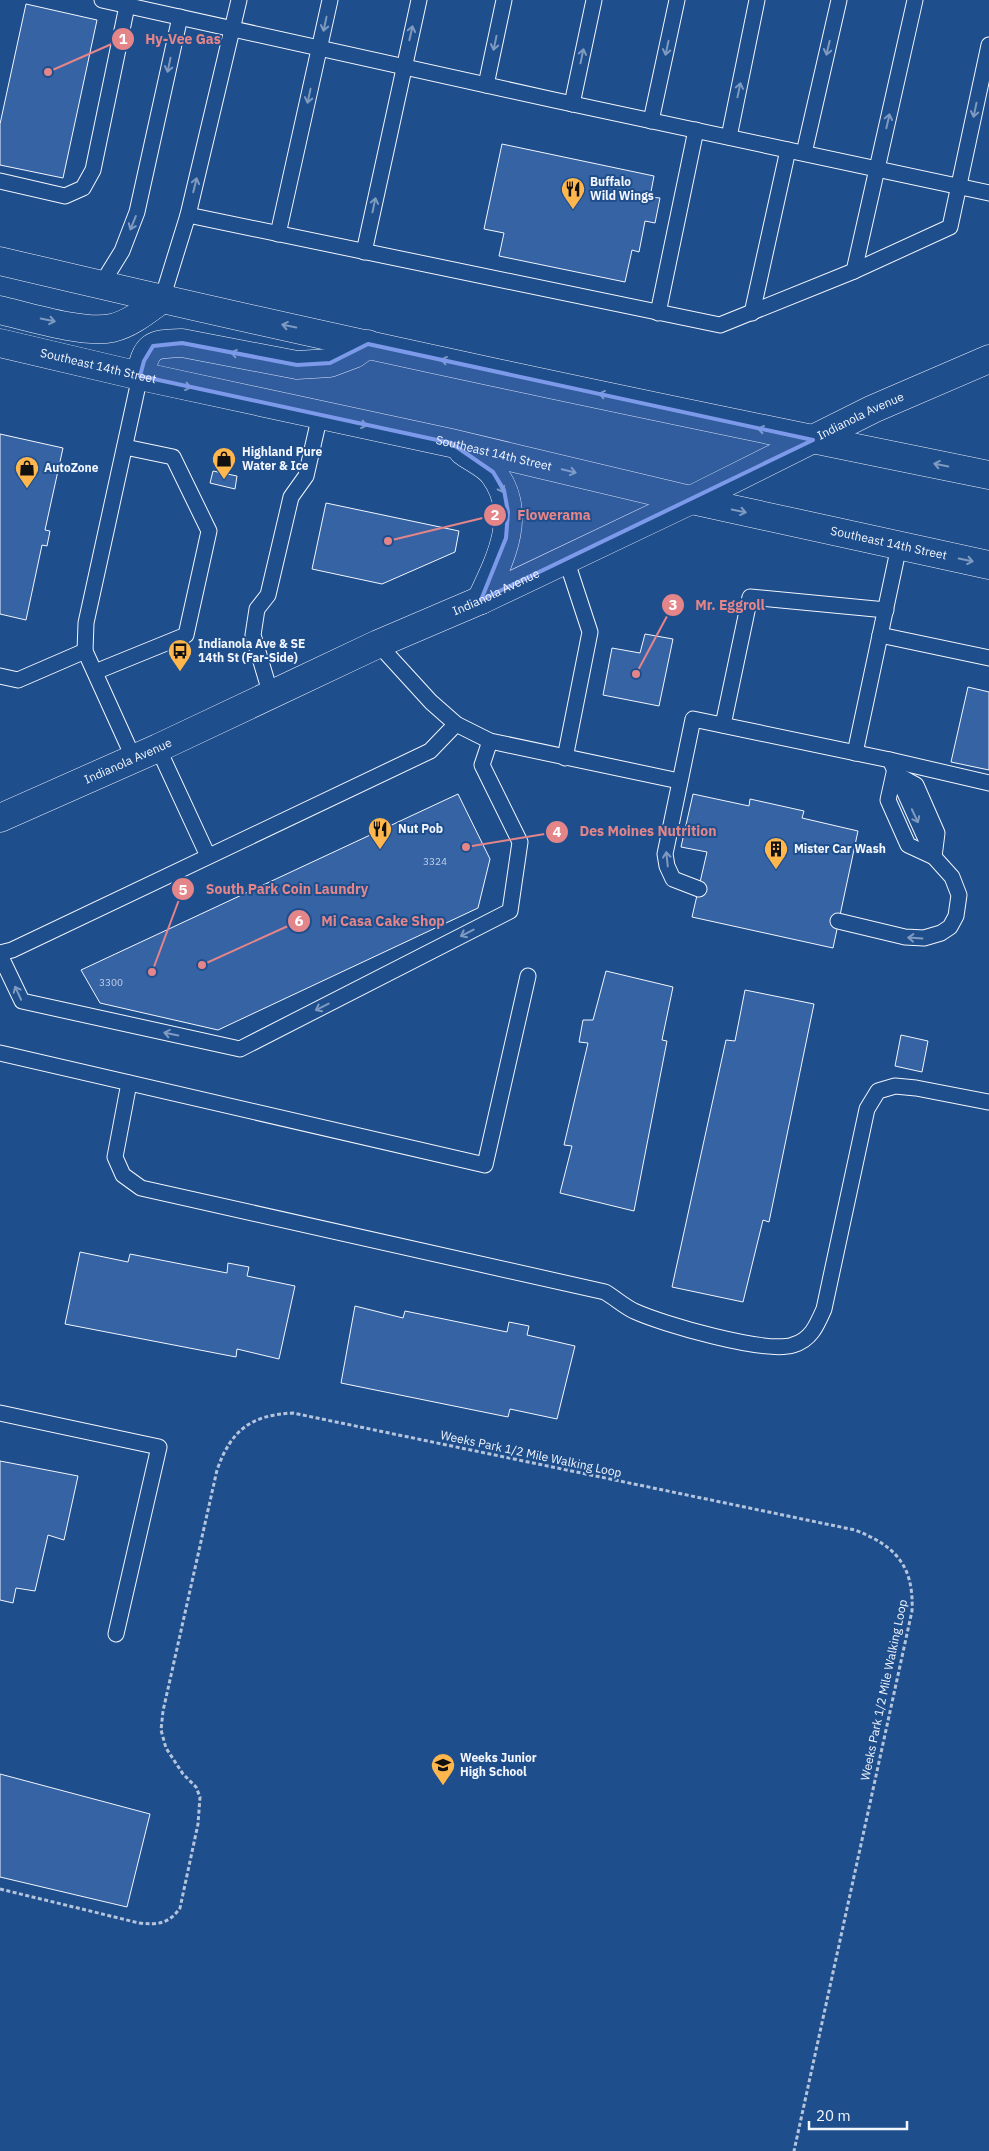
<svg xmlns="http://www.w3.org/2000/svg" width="989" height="2151" font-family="'IBM Plex Sans',sans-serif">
<rect width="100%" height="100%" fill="#1f4e8c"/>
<g fill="#3563a3" stroke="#f2f6ff">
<polygon points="26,4 97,20 63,178 0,165 0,124"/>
<polygon points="502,144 654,176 650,197 660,198 655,223 645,221 639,252 632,250 625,282 499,256 504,233 484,229"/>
<polygon points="0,434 63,448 45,530 50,531 47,546 42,545 26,620 0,614"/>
<polygon points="213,471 237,476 235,489 210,483"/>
<polygon points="326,503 459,531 455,552 382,584 312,569"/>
<polygon points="645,634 673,639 659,706 603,695 612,648 640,653"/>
<polygon points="968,687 989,692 989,770 951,762"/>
<polygon points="458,794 490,859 478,908 218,1030 100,1003 81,970"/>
<polygon points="693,794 749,806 750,799 804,811 802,818 858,831 833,948 692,917 707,852 681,847"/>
<polygon points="606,971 673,987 662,1040 667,1041 634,1211 560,1193 572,1146 564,1145 588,1043 579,1042 583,1020 593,1020"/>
<polygon points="745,990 814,1004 769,1222 763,1220 743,1302 672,1287 726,1040 735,1041"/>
<polygon points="901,1035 928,1041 922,1072 895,1066"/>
<polygon points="80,1252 128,1262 130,1254 227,1273 228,1263 249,1267 247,1276 295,1286 279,1359 237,1349 236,1357 65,1324"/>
<polygon points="355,1306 403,1318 405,1311 507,1332 509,1322 529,1326 527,1335 575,1346 557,1419 510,1409 508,1417 341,1383"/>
<polygon points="0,1461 78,1476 64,1540 48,1535 35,1591 16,1588 13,1603 0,1600"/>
<polygon points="0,1774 150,1814 127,1907 0,1877"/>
</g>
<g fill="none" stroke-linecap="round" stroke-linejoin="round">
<g stroke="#f2f6ff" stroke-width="17">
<g id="lane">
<polyline points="102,0 554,100 989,193"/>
<polyline points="486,85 504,0"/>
<polyline points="572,104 594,0"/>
<polyline points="651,121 677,0"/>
<polyline points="729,137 757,0"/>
<polyline points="804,153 839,0"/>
<polyline points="0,181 65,196 83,188 93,170 127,6"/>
<polyline points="188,215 720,325 854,271 950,227 989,45"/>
<polyline points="278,234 330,0"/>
<polyline points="364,252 419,0"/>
<polyline points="854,271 915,0"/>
<polyline points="101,285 122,251 137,212 180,17"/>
<polyline points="162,299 188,215 239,0"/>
<polyline points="658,313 696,130"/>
<polyline points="752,313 788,150"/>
<polyline points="880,635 989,658"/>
<polyline points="378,644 431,702 456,724 490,741 679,781"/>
<polyline points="95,672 186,635 209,531 173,457 125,447"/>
<polyline points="0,676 18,680 85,651"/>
<polyline points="271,695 253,635 257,609 268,595 291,497 306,476 320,415"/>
<polyline points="723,725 750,597 886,610"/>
<polyline points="158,748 208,856"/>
<polyline points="855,753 899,546"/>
<polyline points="565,758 590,632 566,559"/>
<polyline points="134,759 85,651 86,623 140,376"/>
<polygon points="894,773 916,785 937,833 934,857 908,845 888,800"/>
<polyline points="699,889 673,879 667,866 665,854 693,719 890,760 989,783"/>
<polyline points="838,921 905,937 924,938 941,933 950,927 956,916 959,895 952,877 934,857 890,760"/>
<polyline points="0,953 12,950 430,751 456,724"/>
<polyline points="0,955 22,1001 240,1049 510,911 520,842 482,765 490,741"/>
<polyline points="0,1053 485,1165 528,976"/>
<path d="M129 1083 115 1157 123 1175 141 1188 605 1292C615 1298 624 1306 634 1311 662 1324 766 1354 793 1345 811 1340 817 1325 824 1309L867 1109 878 1091 895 1086 916 1088 988 1102"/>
<polyline points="0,1413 159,1447 116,1634"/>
</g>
</g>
<g stroke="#f2f6ff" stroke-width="29">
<g id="secondary">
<path id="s1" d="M0 818 158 748 378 644 481 600 691 500 873 409 989 359"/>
</g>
</g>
<g stroke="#f2f6ff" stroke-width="29">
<g id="primary">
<path d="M0 261C328 339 658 408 989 475"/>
<path d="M0 310C29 317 84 334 112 328 130 324 147 310 162 299"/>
<path id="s2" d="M0 343 140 376 451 443 691 500 989 565"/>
<path d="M140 376C147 345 150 344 182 343L297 365 330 363 354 354 368 344"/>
<path d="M463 451C472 458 487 464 494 474 524 514 500 560 481 600"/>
</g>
</g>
<path stroke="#b3c4dc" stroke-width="3" stroke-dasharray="4 2.5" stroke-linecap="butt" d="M0 1889 139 1923C157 1925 169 1924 180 1908L198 1824 200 1797 196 1787 183 1774 166 1748 161 1730 163 1711 217 1470C231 1430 251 1415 293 1413L855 1530C896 1546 914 1566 912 1611L794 2151"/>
<use href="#lane" stroke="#1f4e8c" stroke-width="15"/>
<use href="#secondary" stroke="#1f4e8c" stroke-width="28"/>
<use href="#primary" stroke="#1f4e8c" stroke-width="28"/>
</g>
<defs><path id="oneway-shaft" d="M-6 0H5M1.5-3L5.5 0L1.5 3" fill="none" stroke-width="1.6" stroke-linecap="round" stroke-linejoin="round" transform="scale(1.25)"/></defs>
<g stroke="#7e9ac0">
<use href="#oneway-shaft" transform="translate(325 24) rotate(102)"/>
<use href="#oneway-shaft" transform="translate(411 33) rotate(-77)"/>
<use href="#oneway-shaft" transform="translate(495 43) rotate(102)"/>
<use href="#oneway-shaft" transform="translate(667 48) rotate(102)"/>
<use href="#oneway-shaft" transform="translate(828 48) rotate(103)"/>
<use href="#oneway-shaft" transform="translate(582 56) rotate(-78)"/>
<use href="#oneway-shaft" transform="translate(169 65) rotate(102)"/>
<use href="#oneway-shaft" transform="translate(739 90) rotate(-78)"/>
<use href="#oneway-shaft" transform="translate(309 96) rotate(102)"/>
<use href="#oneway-shaft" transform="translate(975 110) rotate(102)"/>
<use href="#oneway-shaft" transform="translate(888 121) rotate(-77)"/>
<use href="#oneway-shaft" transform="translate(195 185) rotate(-76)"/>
<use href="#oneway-shaft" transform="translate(374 205) rotate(-78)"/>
<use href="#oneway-shaft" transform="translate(133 223) rotate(112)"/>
<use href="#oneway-shaft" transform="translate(48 320) rotate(12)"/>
<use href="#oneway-shaft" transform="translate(289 326) rotate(-168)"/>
<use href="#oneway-shaft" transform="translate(238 354) rotate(-169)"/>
<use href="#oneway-shaft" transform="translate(448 361) rotate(-168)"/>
<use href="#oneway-shaft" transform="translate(184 386) rotate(12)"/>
<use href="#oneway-shaft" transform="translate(606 395) rotate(-168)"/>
<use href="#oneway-shaft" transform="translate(360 424) rotate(12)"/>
<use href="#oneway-shaft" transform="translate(765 430) rotate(-168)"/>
<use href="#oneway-shaft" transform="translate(941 465) rotate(-168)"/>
<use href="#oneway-shaft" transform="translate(569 471) rotate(14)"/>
<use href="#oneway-shaft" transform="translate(500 486) rotate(62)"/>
<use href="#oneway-shaft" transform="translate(739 511) rotate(12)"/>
<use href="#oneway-shaft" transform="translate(966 560) rotate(12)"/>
<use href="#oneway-shaft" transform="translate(915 816) rotate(65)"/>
<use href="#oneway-shaft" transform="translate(667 859) rotate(-96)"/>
<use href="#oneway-shaft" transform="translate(467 933) rotate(153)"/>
<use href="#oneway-shaft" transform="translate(915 938) rotate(-176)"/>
<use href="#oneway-shaft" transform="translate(18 993) rotate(-115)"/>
<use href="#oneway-shaft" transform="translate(322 1007) rotate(153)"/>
<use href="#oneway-shaft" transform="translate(171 1034) rotate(-168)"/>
</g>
<path fill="#7d9aea" fill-opacity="0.2" stroke="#7d9aea" stroke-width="4" stroke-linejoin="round" d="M182 343 297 365 330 363 368 344 813 440 481 600 506 538 508 512 504 490 493 472 451 443 140 376 144 361 153 346Z"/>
<defs>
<g id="restaurant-pin" transform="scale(1.25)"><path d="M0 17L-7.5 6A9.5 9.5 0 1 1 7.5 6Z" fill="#ffb74d" stroke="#1f4e8c"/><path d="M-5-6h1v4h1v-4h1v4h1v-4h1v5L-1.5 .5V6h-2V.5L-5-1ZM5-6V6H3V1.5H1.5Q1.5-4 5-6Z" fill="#111"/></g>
<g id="shop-pin" transform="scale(1.25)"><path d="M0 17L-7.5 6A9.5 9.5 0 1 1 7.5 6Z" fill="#ffb74d" stroke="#1f4e8c"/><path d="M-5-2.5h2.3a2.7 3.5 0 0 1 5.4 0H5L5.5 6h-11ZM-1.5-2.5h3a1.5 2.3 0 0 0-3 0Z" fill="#111"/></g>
<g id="bus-pin" transform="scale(1.25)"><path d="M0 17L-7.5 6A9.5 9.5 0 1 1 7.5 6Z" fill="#ffb74d" stroke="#1f4e8c"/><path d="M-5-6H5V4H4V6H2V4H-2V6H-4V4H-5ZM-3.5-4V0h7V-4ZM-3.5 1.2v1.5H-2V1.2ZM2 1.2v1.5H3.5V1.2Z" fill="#111"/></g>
<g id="building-pin" transform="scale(1.25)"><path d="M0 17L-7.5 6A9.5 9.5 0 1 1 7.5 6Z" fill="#ffb74d" stroke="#1f4e8c"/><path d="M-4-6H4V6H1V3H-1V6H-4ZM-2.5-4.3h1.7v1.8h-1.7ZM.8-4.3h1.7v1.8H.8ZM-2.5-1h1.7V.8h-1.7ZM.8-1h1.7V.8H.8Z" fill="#111"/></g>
<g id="school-pin" transform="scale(1.25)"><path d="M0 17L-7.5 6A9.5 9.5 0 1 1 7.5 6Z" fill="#ffb74d" stroke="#1f4e8c"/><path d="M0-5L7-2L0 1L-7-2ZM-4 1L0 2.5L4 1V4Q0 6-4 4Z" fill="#111"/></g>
</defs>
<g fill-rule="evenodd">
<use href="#restaurant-pin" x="573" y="189"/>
<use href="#shop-pin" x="224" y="459"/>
<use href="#shop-pin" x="27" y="468"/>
<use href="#bus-pin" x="180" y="651"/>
<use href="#restaurant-pin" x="380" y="829"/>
<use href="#building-pin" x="776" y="849"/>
<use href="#school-pin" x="443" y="1765"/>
</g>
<g text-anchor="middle" stroke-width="4" stroke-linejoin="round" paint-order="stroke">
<g font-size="10" fill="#c3d1e8">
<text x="435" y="865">3324</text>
<text x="111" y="986">3300</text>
</g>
<g font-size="12" font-weight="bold" fill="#f2f6ff" stroke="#1f4e8c" text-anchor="start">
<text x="590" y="186">Buffalo<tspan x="590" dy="14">Wild Wings</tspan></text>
<text x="242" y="456">Highland Pure<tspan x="242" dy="14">Water &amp; Ice</tspan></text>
<text x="44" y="472">AutoZone</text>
<text x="198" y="648">Indianola Ave &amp; SE<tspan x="198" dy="14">14th St (Far-Side)</tspan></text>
<text x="398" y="833">Nut Pob</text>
<text x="794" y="853">Mister Car Wash</text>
<text x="460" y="1762">Weeks Junior<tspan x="460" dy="14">High School</tspan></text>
</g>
<g font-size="12" fill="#f2f6ff" stroke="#1f4e8c">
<text dy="4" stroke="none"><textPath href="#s2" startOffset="101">Southeast 14th Street</textPath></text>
<text dy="4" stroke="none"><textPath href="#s1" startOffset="950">Indianola Avenue</textPath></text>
<text dy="4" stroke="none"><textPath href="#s2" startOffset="506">Southeast 14th Street</textPath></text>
<text dy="4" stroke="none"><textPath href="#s2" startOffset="911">Southeast 14th Street</textPath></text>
<text dy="4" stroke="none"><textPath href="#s1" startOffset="545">Indianola Avenue</textPath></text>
<text dy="4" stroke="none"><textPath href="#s1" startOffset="140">Indianola Avenue</textPath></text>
<text transform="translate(531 1454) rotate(12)" y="4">Weeks Park 1/2 Mile Walking Loop</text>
<text transform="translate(884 1690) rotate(-78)" y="4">Weeks Park 1/2 Mile Walking Loop</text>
</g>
</g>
<path fill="none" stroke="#e38589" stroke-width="2" d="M48 72L123 39M388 541L495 515M636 674L673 605M466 847L557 832M152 972L183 889M202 965L299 921"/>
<g fill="#e38589" stroke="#1f4e8c" stroke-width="2">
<circle cx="48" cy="72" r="5"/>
<circle cx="388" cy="541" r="5"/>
<circle cx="636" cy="674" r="5"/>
<circle cx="466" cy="847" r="5"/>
<circle cx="152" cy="972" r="5"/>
<circle cx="202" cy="965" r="5"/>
<circle cx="123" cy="39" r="12"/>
<circle cx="495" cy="515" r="12"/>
<circle cx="673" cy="605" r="12"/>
<circle cx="557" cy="832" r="12"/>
<circle cx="183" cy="889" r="12"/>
<circle cx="299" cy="921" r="12"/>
</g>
<g font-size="15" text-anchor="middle" font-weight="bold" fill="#fff">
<text x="123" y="44">1</text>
<text x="495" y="520">2</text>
<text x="673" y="610">3</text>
<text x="557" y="837">4</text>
<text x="183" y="895">5</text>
<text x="299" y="926">6</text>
</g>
<g font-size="14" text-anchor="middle" font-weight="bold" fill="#e38589" stroke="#1f4e8c" stroke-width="4" stroke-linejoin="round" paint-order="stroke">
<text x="183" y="44">Hy-Vee Gas</text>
<text x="554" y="520">Flowerama</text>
<text x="730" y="610">Mr. Eggroll</text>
<text x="648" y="836">Des Moines Nutrition</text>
<text x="287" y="894">South Park Coin Laundry</text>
<text x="383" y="926">Mi Casa Cake Shop</text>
</g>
<path d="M809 2121v8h98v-8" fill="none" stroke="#f2f6ff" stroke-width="2.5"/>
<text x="816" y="2121" font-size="15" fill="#f2f6ff" stroke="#1f4e8c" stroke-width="4" paint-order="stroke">20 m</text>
</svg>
